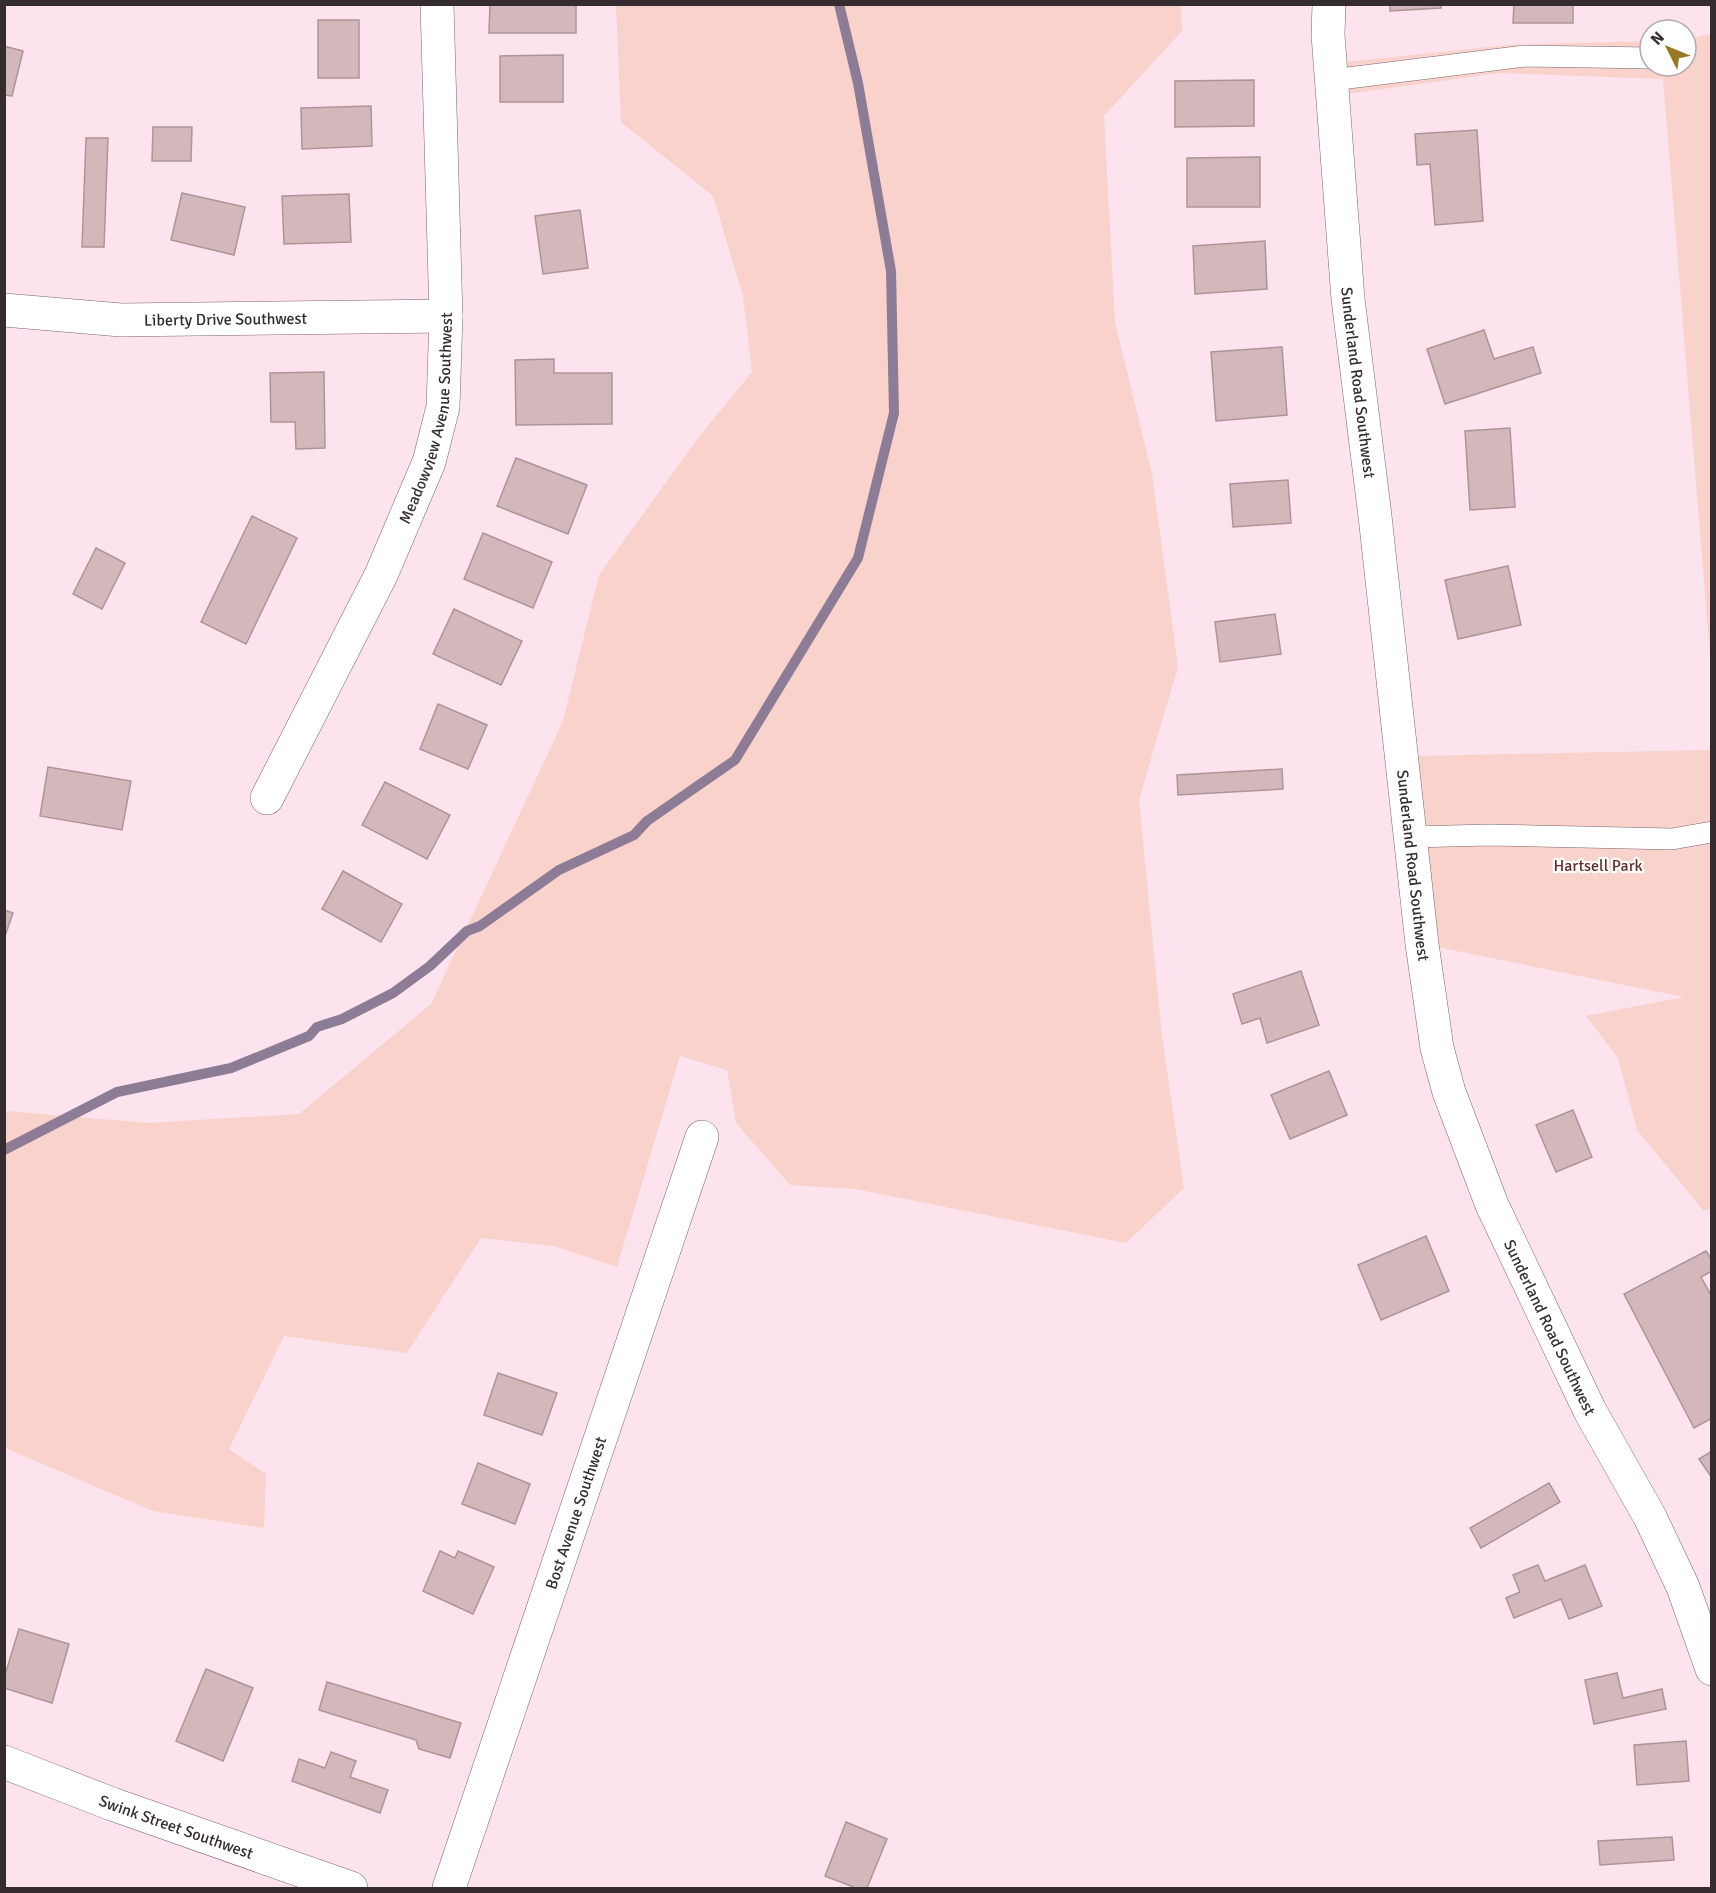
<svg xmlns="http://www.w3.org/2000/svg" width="1716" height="1893" font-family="Signika,sans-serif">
<rect width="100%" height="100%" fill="#fde3ee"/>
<g fill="#f8d2cb">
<polygon points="616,5 1181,5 1182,31 1104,116 1115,323 1152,473 1178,667 1139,800 1162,1036 1184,1188 1126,1243 855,1189 790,1185 736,1123 727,1070 680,1056 617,1267 554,1246 481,1238 407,1353 284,1336 229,1449 266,1474 264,1528 153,1511 5,1448 5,1111 148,1123 299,1114 431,1004 563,721 599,575 701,434 752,372 743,296 713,196 621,122"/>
<polygon points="1711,34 1711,667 1663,79 1499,73 1347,94 1344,62 1509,45 1650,41 1650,66 1686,66 1686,39"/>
<polygon points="1711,750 1711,1209 1703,1210 1637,1130 1618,1058 1586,1016 1684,997 1422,944 1416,756"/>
</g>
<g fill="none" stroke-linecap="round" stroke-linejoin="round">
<polyline stroke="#8d7c95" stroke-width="10" points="4,1150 117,1092 231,1068 309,1036 317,1027 342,1019 393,993 430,966 467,931 480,926 559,870 634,835 647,821 735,760 858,558 894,413 891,271 858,83 839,4"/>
</g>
<g fill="#d3b8bb" stroke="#ae9497" stroke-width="1.5">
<polygon points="490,4 576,4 576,33 489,33"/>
<polygon points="1390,4 1441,4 1441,8 1390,11"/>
<polygon points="1514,4 1573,4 1573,23 1513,23"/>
<rect x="318" y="20" width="41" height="58"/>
<polygon points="4,46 23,51 12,96 4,95"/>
<polygon points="563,55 563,102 500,102 500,56"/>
<polygon points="1254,80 1254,126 1175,127 1175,81"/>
<polygon points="371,106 372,146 302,149 301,108"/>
<polygon points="153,127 192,127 191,161 152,161"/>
<polygon points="1477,130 1483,221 1435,225 1430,164 1417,165 1415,134"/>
<polygon points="86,138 108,138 104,247 82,247"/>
<polygon points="1260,157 1260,207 1187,207 1187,158"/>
<polygon points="182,193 245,207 234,255 171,240"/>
<polygon points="349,194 351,242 284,244 282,196"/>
<polygon points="580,210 588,268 543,274 535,216"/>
<polygon points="1265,241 1267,289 1195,294 1193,246"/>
<polygon points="1484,330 1494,359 1533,347 1541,373 1445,404 1427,349"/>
<polygon points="1282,347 1287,415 1216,421 1211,352"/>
<polygon points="554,359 554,373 612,373 612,424 516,425 515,360"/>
<polygon points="324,372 325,448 296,449 295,422 271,422 270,373"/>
<polygon points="1510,428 1515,507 1470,510 1465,431"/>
<polygon points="516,458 587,485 568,534 497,506"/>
<polygon points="1288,480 1291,523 1233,527 1230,484"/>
<polygon points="252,516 297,538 246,644 201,622"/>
<polygon points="483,533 552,562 533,608 464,579"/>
<polygon points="96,548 125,563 102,609 73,594"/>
<polygon points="1508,566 1521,625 1458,639 1445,580"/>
<polygon points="454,609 522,641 501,685 433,654"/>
<polygon points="1275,614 1281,654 1220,662 1215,622"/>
<polygon points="438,704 487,725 468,769 420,749"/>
<polygon points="48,767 131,781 122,830 40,816"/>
<polygon points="1282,769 1283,789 1178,795 1177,775"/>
<polygon points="385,782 450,815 427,859 362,825"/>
<polygon points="343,871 402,904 381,942 322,909"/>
<polygon points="4,910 13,913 4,939"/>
<polygon points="1301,971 1319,1025 1267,1043 1260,1018 1242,1024 1233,994"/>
<polygon points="1329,1071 1347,1115 1290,1139 1271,1095"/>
<polygon points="1573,1110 1592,1157 1556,1172 1536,1125"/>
<polygon points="1426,1236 1449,1291 1381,1320 1358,1265"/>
<polygon points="1706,1251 1712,1260 1712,1271 1701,1277 1712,1297 1712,1418 1694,1428 1624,1294"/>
<polygon points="498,1373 557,1393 542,1435 484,1415"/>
<polygon points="1712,1451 1712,1478 1699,1459"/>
<polygon points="478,1463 530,1484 515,1524 462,1504"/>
<polygon points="1549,1483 1560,1502 1481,1548 1470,1528"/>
<polygon points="440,1551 455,1558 458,1551 494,1567 473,1614 423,1591"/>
<polygon points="1538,1565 1545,1581 1585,1565 1602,1606 1569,1619 1561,1599 1514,1618 1506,1598 1520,1592 1513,1575"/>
<polygon points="19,1629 69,1644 52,1703 4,1688 4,1678"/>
<polygon points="206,1669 253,1688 223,1761 176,1741"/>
<polygon points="1617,1673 1623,1698 1662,1689 1666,1709 1594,1724 1585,1680"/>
<polygon points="327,1682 461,1723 450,1758 419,1749 416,1740 319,1710"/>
<polygon points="1686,1741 1689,1781 1637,1785 1634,1745"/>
<polygon points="331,1752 356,1761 350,1777 388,1790 380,1813 292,1781 299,1759 325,1768"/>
<polygon points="846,1822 887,1839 867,1888 856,1888 825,1876"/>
<polygon points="1672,1837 1674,1860 1600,1865 1598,1841"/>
</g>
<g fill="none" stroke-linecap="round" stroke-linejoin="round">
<g stroke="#7b656e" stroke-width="22">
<g id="service">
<polyline points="1332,80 1525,56 1650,58"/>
<polyline points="1411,837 1489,835 1672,839 1712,832"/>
</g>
</g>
<g stroke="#7b656e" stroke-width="34">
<g id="minor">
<path id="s1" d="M1329 4 1328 35 1348 299 1375 516 1422 944 1437 1048 1449 1092 1492 1205 1590 1411 1650 1517 1683 1587 1712 1669"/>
<path id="s2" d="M4 310 121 320 446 316"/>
<path id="s3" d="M267 798 381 575 429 462 443 407 446 316 437 4"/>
<path id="s4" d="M4 1762 112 1804 351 1888"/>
<path id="s5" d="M449 1888 702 1137"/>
</g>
</g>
<use href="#service" stroke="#fff" stroke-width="21"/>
<use href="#minor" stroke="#fff" stroke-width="33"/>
</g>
<g text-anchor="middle" stroke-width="4.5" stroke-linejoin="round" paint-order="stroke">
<g font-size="16" fill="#352c30" stroke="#fff">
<text dy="6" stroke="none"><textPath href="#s2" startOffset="222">Liberty Drive Southwest</textPath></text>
<text dy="6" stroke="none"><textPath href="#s1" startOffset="380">Sunderland Road Southwest</textPath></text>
<text dy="6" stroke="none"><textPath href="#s3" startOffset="416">Meadowview Avenue Southwest</textPath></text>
<text dy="6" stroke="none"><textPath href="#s1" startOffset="866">Sunderland Road Southwest</textPath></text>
<text dy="6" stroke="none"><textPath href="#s1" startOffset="1352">Sunderland Road Southwest</textPath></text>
<text dy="6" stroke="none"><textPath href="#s5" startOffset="396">Bost Avenue Southwest</textPath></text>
<text dy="6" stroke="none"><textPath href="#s4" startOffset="184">Swink Street Southwest</textPath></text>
</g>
<g font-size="16" fill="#642b23" stroke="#fff">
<text x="1598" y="871">Hartsell Park</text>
</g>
</g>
<rect width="1716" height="1893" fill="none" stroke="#352c30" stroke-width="12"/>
<g transform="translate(1668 48) rotate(313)"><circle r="28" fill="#ffffff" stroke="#aeabac" stroke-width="1.5"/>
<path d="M0-4.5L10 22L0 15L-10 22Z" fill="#987821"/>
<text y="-9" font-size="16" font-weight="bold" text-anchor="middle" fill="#352c30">N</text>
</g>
</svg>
